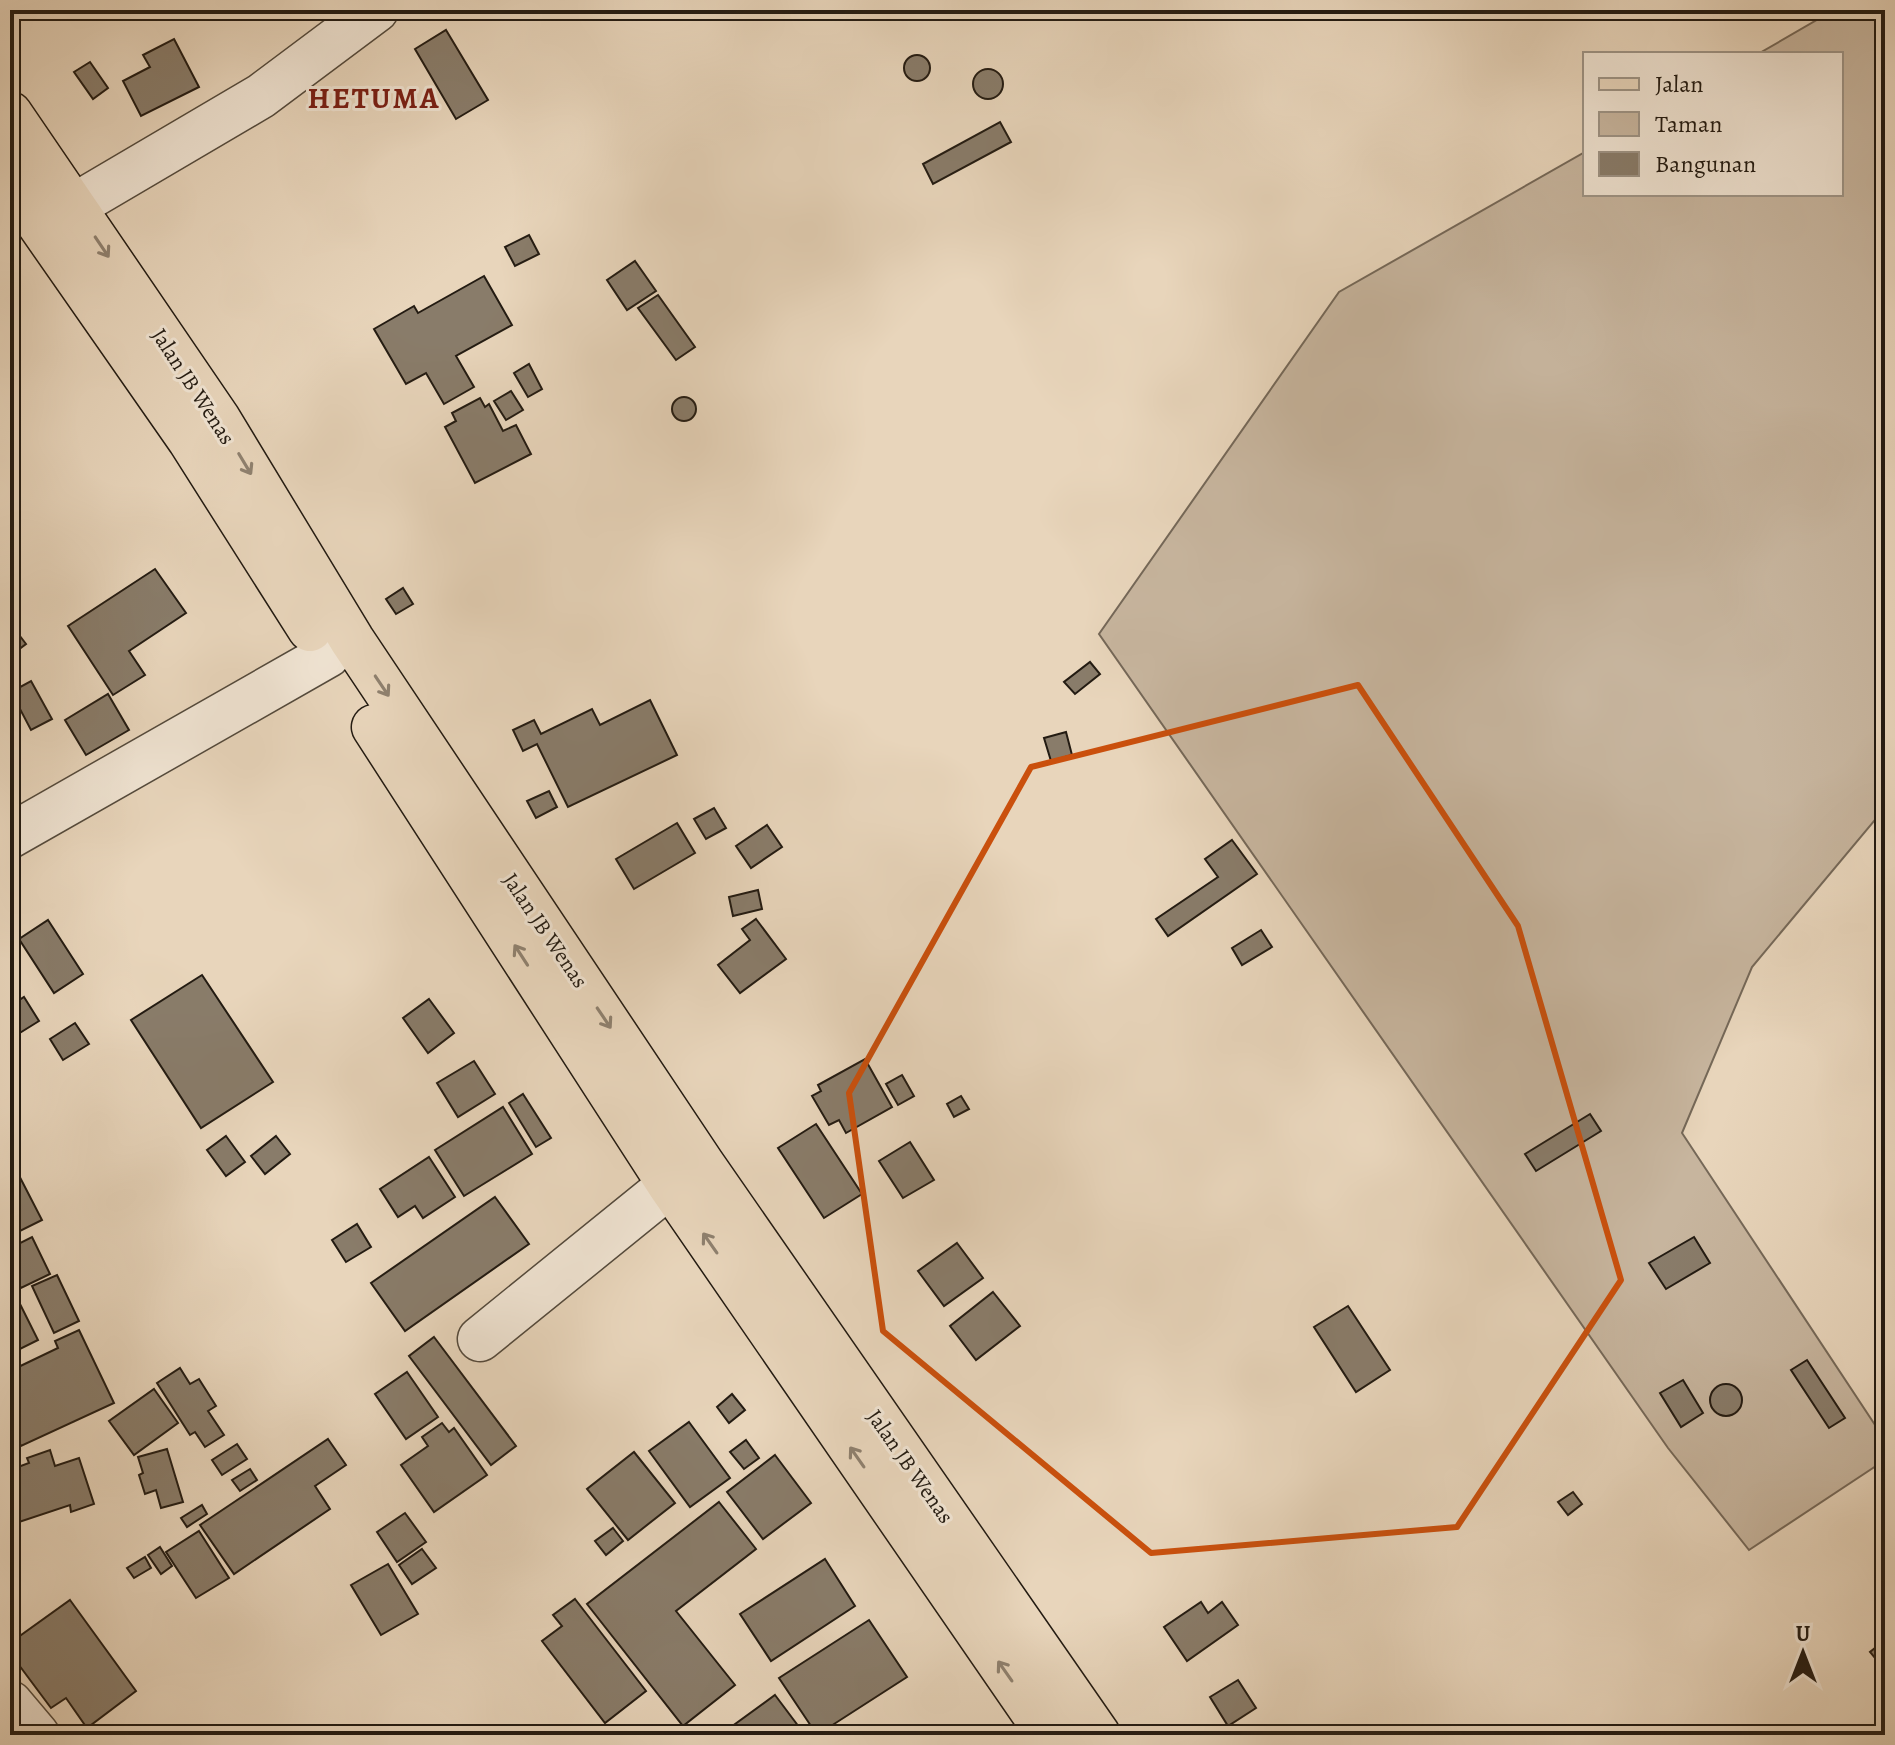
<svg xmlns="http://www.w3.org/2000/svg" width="1895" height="1745" font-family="Alegreya,serif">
<rect width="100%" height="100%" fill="#e8d5bb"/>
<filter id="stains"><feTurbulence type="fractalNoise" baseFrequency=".0025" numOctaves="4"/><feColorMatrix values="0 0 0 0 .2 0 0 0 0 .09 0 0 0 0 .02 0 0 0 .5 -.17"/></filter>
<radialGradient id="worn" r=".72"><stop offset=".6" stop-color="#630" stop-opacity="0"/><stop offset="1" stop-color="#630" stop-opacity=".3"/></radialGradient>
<polygon fill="#c7b59e" stroke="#756858" stroke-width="2" points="1857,10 1885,10 1885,808 1752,967 1682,1133 1885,1440 1885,1460 1749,1550 1668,1448 1099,634 1339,292 1585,152 1585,194 1841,194 1841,54 1758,54 1822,17"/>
<g fill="#897c6a" stroke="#231b12" stroke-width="2">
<polygon points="446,30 488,100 456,119 415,49"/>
<polygon points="174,39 199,87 141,116 123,81 150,67 143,55"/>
<circle cx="917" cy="68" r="13"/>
<polygon points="90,62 108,88 93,99 74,72"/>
<circle cx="988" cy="84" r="15"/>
<polygon points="1000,122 1011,142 933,184 923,164"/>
<polygon points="529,235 539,254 515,266 505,247"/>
<polygon points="635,261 656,291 627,310 607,280"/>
<polygon points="484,276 512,325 456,356 474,387 444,404 426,373 406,384 374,329 414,306 418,313"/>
<polygon points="658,295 695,347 676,360 638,308"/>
<polygon points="529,364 542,389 528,397 514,373"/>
<polygon points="511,391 523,410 506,420 494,401"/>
<circle cx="684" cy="409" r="12"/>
<polygon points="480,398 485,407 489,404 503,431 516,425 531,454 475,483 445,427 456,421 452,413"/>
<polygon points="155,569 186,613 129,651 145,675 113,695 68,626"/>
<polygon points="403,588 413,604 396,614 386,599"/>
<polygon points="10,623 26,644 10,656"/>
<polygon points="1090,662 1100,674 1075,694 1064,682"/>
<polygon points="31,681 52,719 31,730 11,692"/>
<polygon points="108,694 129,730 86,755 65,720"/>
<polygon points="650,700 677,755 568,807 537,744 523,751 513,730 534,720 541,734 592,709 600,725"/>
<polygon points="1066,732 1072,755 1051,761 1044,738"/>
<polygon points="549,791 557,807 536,818 527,801"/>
<polygon points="714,808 726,828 706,839 694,819"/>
<polygon points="677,823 695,853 634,889 616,859"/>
<polygon points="767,825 782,847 751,868 736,846"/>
<polygon points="1232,840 1257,874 1168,936 1156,919 1218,877 1205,859"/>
<polygon points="758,890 762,909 733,916 729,897"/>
<polygon points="756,919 786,959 740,993 718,965 750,940 742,929"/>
<polygon points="48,920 83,974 54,993 19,939"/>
<polygon points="1261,930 1272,947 1242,965 1232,948"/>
<polygon points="202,975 273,1082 201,1128 131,1020"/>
<polygon points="24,997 39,1021 10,1039 10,1006"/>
<polygon points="429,999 454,1033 428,1053 403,1018"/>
<polygon points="75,1023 89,1044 63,1060 50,1039"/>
<polygon points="865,1059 892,1107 846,1133 839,1120 829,1125 812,1096 821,1091 818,1085"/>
<polygon points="474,1061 495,1094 458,1117 437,1083"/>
<polygon points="902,1075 914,1096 898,1105 886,1084"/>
<polygon points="523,1094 551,1138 536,1147 509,1103"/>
<polygon points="961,1096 969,1109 954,1117 947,1104"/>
<polygon points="503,1107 532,1154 464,1196 435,1150"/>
<polygon points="1590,1114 1601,1131 1536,1171 1525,1154"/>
<polygon points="816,1124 862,1194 824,1218 778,1148"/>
<polygon points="226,1136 245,1162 226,1176 207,1150"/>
<polygon points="276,1136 290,1154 265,1174 251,1156"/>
<polygon points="910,1142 934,1180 903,1198 879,1161"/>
<polygon points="429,1157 455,1197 423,1218 415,1206 398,1217 380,1189"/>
<polygon points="10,1158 42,1220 10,1236"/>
<polygon points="495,1197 529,1244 405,1331 371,1283"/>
<polygon points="357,1224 371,1247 346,1262 332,1240"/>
<polygon points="32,1237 50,1274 21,1288 13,1273 10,1274 10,1248"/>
<polygon points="1694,1237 1710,1263 1666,1289 1649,1263"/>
<polygon points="957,1243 983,1278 944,1306 918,1271"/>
<polygon points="57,1275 79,1321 54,1333 32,1286"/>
<polygon points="10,1284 38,1340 10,1354"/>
<polygon points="993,1292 1020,1326 976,1360 950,1326"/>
<polygon points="1348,1306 1390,1370 1356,1392 1314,1327"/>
<polygon points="79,1330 114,1403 21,1446 10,1423 10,1371 58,1348 55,1341"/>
<polygon points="434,1337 516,1446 491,1465 409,1356"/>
<polygon points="1807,1360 1845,1418 1829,1428 1791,1370"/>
<polygon points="180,1368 190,1384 199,1379 216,1406 208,1411 224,1435 205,1447 195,1432 190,1435 157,1383"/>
<polygon points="407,1372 438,1417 406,1439 375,1394"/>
<polygon points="1683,1380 1703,1413 1681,1427 1660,1393"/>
<circle cx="1726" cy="1400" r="16"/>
<polygon points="154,1389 178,1423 134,1455 109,1421"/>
<polygon points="732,1394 745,1410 729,1423 717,1407"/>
<polygon points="689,1422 730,1478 690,1507 649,1451"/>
<polygon points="442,1423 449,1432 454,1428 487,1475 434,1512 401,1465 428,1446 422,1437"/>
<polygon points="328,1439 346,1465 315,1486 330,1509 234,1574 200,1525"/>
<polygon points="746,1440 759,1458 744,1469 730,1452"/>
<polygon points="237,1444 247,1459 222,1475 212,1460"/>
<polygon points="167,1449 183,1502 161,1508 156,1490 145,1494 139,1475 143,1473 138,1457"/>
<polygon points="50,1450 55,1466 79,1458 94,1504 71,1512 70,1505 10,1525 10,1470 29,1463 27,1458"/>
<polygon points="634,1452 675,1503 628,1540 587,1489"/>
<polygon points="775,1455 811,1503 763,1539 727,1492"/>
<polygon points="250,1469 257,1480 240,1491 232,1480"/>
<polygon points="1573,1492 1582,1504 1568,1515 1558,1502"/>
<polygon points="719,1502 756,1549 676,1611 735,1685 683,1726 587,1604"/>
<polygon points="202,1505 207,1514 187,1527 181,1518"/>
<polygon points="405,1513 426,1542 397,1562 377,1532"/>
<polygon points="613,1528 623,1541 606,1555 595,1541"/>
<polygon points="199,1531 229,1578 196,1598 166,1552"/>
<polygon points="160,1547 172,1566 161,1574 148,1555"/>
<polygon points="422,1549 436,1568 412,1584 399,1565"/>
<polygon points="145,1557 151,1568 134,1578 127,1568"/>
<polygon points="825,1559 855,1606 771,1661 740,1614"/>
<polygon points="388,1564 418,1614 381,1635 351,1585"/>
<polygon points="575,1599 646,1691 605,1723 542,1641 562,1626 553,1615"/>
<polygon points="70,1600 136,1691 87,1728 66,1698 51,1708 10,1653 10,1643"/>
<polygon points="1201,1602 1208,1613 1222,1602 1238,1625 1187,1661 1164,1627"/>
<polygon points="869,1620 907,1677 817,1735 779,1678"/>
<polygon points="1885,1640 1885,1670 1870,1652"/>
<polygon points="1238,1680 1256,1708 1228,1726 1210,1697"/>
<polygon points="775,1695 805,1735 720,1735"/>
</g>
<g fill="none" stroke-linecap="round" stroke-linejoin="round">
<g stroke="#544a3c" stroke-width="47">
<g id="minor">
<polyline points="44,228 74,206 261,96 376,10"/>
<polyline points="10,836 328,655"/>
<polyline points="480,1339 670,1185"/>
<polyline points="10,1703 37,1735"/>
</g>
</g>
<g stroke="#231b12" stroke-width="47">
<g id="major">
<polyline points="10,114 218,419 352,640 702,1164 1098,1735"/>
<polyline points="10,182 190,440 310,629"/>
<polyline points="374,727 670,1185 1049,1735"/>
</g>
</g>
<use href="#minor" stroke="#f0e4d3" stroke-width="44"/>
<use href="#major" stroke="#e8d5bb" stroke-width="44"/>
</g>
<defs><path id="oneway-shaft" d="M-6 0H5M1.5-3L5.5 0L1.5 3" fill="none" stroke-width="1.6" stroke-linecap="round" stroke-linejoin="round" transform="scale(2)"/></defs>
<g stroke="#8f816f">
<use href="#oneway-shaft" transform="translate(102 247) rotate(56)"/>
<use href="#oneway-shaft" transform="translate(245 464) rotate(59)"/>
<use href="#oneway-shaft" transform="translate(382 686) rotate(56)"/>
<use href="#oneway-shaft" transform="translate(521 955) rotate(-123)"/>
<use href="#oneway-shaft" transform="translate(604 1018) rotate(56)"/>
<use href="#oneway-shaft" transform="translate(710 1243) rotate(-125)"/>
<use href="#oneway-shaft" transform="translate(857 1457) rotate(-125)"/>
<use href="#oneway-shaft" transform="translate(1005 1671) rotate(-125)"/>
</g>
<path fill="none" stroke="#ca500d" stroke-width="6" stroke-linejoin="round" d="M1358 685 1518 926 1621 1280 1457 1527 1151 1553 883 1331 849 1093 1031 767Z"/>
<g text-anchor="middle" stroke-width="6" stroke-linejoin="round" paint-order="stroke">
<g font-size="22" fill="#231b12" stroke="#f0e4d3">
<text transform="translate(194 386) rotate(57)" y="8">Jalan JB Wenas</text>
<text transform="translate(546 930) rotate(56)" y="8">Jalan JB Wenas</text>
<text transform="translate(911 1466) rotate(55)" y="8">Jalan JB Wenas</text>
</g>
<g font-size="30" font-weight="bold" letter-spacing="2" fill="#7a1f14" stroke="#f0e4d3">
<text x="374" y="108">HETUMA</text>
</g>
</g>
<rect width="1895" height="1745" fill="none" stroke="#e8d5bb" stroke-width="40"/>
<rect x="12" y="12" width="1871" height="1721" fill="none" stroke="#231b12" stroke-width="4"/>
<rect x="20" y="20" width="1855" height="1705" fill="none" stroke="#231b12" stroke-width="2"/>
<rect x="1583" y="52" width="260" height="144" fill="#f0e4d3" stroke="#9e9486" stroke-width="2"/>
<rect x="1599" y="78" width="40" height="12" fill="#e8d5bb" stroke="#9e9486" stroke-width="2"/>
<text x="1655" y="92" font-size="24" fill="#231b12">Jalan</text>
<rect x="1599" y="112" width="40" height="24" fill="#c7b59e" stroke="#9e9486" stroke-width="2"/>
<text x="1655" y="132" font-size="24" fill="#231b12">Taman</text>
<rect x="1599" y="152" width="40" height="24" fill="#897c6a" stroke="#9e9486" stroke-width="2"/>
<text x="1655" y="172" font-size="24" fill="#231b12">Bangunan</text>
<g transform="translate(1803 1653)" stroke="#f0e4d3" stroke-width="6" paint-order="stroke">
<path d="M0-6L14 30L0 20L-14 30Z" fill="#231b12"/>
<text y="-12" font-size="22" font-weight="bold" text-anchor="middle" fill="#231b12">U</text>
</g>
<rect width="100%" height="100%" filter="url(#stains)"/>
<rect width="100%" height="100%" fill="url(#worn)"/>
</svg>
